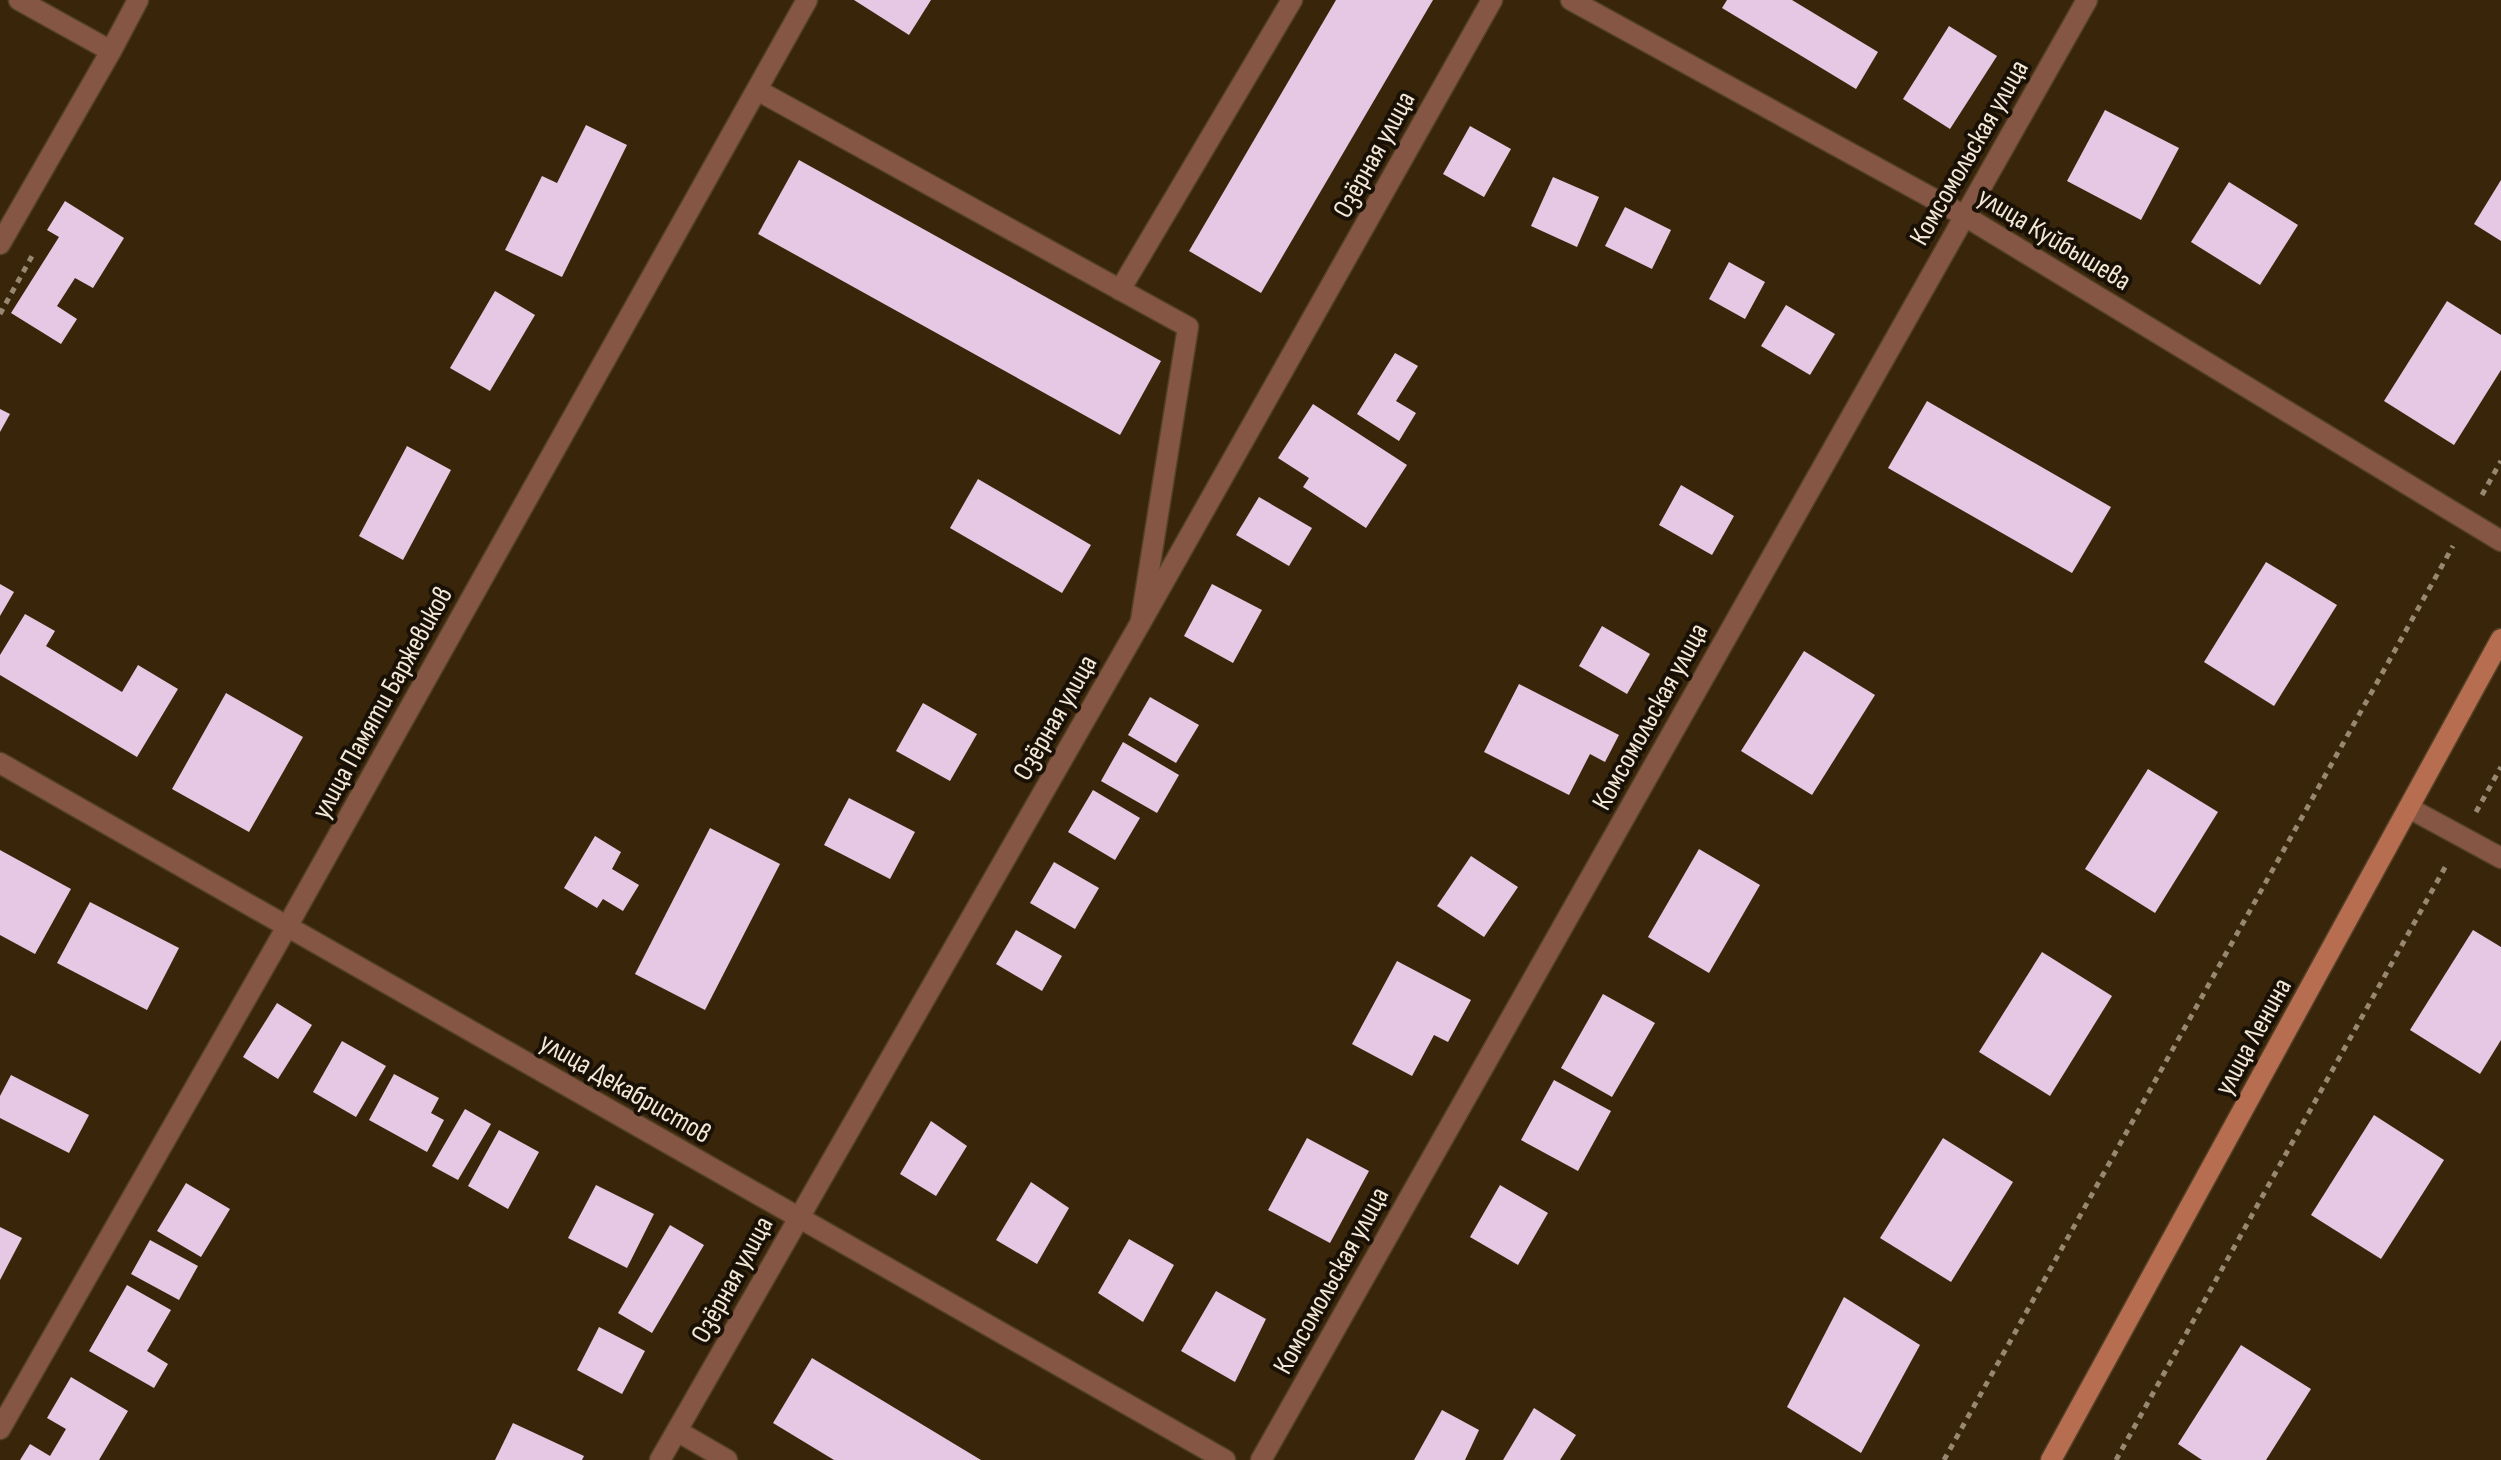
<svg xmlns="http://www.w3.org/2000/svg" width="2501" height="1460" font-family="'Sofia Sans Condensed',sans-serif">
<rect width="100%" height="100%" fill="#39260a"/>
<g fill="#e6c8e4">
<polygon points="854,0 931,0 909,35"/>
<polygon points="1336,0 1433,0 1261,293 1189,251"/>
<polygon points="1727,0 1792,0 1878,52 1856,89 1722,8"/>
<polygon points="1949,26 1997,56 1950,129 1903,99"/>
<polygon points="2105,110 2179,148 2141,220 2067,181"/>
<polygon points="586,125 627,145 562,277 505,250 542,176 557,183"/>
<polygon points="1470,126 1511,149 1484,197 1443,174"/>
<polygon points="799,160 1161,361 1120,435 758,234"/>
<polygon points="1553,177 1599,197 1577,247 1531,226"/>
<polygon points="2501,180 2501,241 2474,224"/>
<polygon points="2229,182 2298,225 2260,285 2191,242"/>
<polygon points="65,201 124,238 93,288 75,278 57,306 77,319 61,344 11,313 59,237 47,230"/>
<polygon points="1625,207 1671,230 1652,269 1605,246"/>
<polygon points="1729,262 1765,282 1745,319 1709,299"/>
<polygon points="495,291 535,315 490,391 450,368"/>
<polygon points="2447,301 2501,335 2501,370 2454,445 2384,401"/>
<polygon points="1786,305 1835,334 1810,375 1761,346"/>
<polygon points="1395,353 1418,366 1396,401 1416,413 1399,441 1357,414"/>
<polygon points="1927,401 2111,507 2072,573 1888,468"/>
<polygon points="1313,404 1407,465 1366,528 1303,487 1309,478 1278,458"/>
<polygon points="0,409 10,414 0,432"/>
<polygon points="407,446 451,470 403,560 359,536"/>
<polygon points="978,479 1091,545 1062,593 950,528"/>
<polygon points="1681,485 1734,516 1712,555 1659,525"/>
<polygon points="1259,497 1312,528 1289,566 1236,535"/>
<polygon points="2266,562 2337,605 2274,706 2204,662"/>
<polygon points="0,584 14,592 0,616"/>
<polygon points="1212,584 1262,610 1233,663 1184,636"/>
<polygon points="25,614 55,631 46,646 122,692 138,665 178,689 137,757 0,675 0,655"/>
<polygon points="1602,626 1650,654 1627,694 1579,666"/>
<polygon points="1804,651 1875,695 1812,795 1741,751"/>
<polygon points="1519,684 1619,735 1605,762 1590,754 1569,795 1484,752"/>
<polygon points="226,693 303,737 249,832 172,789"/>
<polygon points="1150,697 1199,725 1176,763 1128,735"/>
<polygon points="923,703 977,734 950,781 896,751"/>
<polygon points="1123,742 1179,775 1157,813 1101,781"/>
<polygon points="2148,769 2218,812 2155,913 2085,869"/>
<polygon points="1093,790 1140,818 1115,860 1068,832"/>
<polygon points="849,798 915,832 890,879 824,845"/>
<polygon points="710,828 780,864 705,1010 635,974"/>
<polygon points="595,836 621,852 612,869 639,885 623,911 603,899 597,908 564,888"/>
<polygon points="1699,849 1760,885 1709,973 1648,937"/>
<polygon points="0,850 71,889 35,954 0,935"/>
<polygon points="1471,856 1518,887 1484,937 1437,906"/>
<polygon points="1054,862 1099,888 1075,929 1030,903"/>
<polygon points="90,902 179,948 147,1010 57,963"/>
<polygon points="1016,930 1062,956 1042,991 996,964"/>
<polygon points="2473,930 2501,947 2501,1040 2480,1074 2410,1030"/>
<polygon points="2042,952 2112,996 2050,1096 1979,1052"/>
<polygon points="1397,961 1471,1000 1448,1042 1434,1035 1412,1076 1352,1044"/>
<polygon points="1603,994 1655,1023 1612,1097 1561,1068"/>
<polygon points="277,1003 312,1025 278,1079 243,1057"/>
<polygon points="342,1041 386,1066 356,1117 313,1092"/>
<polygon points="394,1074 439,1098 431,1113 444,1120 427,1152 369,1120"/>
<polygon points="11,1075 89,1115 69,1153 0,1118 0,1096"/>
<polygon points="1554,1080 1611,1111 1578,1171 1521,1140"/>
<polygon points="465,1109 491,1124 458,1180 432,1166"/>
<polygon points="2374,1115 2444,1160 2381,1259 2311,1215"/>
<polygon points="931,1121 967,1146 936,1196 900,1174"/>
<polygon points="499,1130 539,1152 508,1209 468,1186"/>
<polygon points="1307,1138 1369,1171 1330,1243 1268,1210"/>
<polygon points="1943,1138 2013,1182 1951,1282 1880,1238"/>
<polygon points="1031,1182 1069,1208 1037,1264 996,1240"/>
<polygon points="186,1183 230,1209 201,1257 157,1231"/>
<polygon points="596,1185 654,1214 627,1268 568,1238"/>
<polygon points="1500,1185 1548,1213 1518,1265 1470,1237"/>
<polygon points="670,1225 704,1245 652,1333 618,1313"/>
<polygon points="0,1227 22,1238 0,1280"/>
<polygon points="1129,1239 1174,1265 1143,1322 1098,1293"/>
<polygon points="150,1240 198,1266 179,1300 131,1274"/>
<polygon points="127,1285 171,1310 147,1351 168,1364 154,1388 89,1351"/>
<polygon points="1216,1291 1266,1319 1235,1382 1181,1351"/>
<polygon points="1844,1297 1920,1345 1861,1453 1787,1407"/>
<polygon points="599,1327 645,1351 622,1394 577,1370"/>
<polygon points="2241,1345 2311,1389 2266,1460 2202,1460 2178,1444"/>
<polygon points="812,1358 981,1460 834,1460 773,1423"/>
<polygon points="71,1377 128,1411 99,1460 20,1460 30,1444 50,1456 66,1429 47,1418"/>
<polygon points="1534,1408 1576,1435 1560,1460 1503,1460"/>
<polygon points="1442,1410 1479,1430 1465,1460 1414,1460"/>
<polygon points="513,1423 584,1456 582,1460 495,1460"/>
</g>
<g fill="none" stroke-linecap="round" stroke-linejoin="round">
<g stroke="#534127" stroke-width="23">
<g id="service">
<polyline points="757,90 1188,327 1141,620"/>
<polyline points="1120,290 1292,0"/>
<polyline points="2409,808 2501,858"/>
<polyline points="677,1431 727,1460"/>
</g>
</g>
<g stroke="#534127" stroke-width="23">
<g id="minor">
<polyline points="19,0 111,51"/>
<polyline points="1571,0 1963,215 2501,541"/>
<polyline points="0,763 1225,1460"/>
<polyline points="0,1429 288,925 807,0"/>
<polyline points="660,1460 1141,622 1492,0"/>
<polyline points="1261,1460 2087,0"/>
</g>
</g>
<g stroke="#534127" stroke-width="23">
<polyline id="tertiary" points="0,244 111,51 138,0"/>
</g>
<g stroke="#534127" stroke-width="23">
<polyline id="secondary" points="2051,1460 2501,639"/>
</g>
<g stroke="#988872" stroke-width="5" stroke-dasharray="6 6" stroke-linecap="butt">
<polyline points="0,314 32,256"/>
<polyline points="2482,495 2501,461"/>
<polyline points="2476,812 2501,767"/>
<polyline points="1944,1460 2453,546"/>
<polyline points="2116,1460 2448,862"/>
</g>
<use href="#service" stroke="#855643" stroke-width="20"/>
<use href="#minor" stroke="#855643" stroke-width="20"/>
<use href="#tertiary" stroke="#855643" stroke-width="20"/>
<use href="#secondary" stroke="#b76d4f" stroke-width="20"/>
</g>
<g text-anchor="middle" stroke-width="8" stroke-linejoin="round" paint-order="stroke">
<g font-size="28" fill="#f4e8d8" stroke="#1a1106">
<text transform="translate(1968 152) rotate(-60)" y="10">Комсомольская улица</text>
<text transform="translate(1373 154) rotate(-61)" y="10">Озёрная улица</text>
<text transform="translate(2055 238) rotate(31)" y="10">улица Куйбышева</text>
<text transform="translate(381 702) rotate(-61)" y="10">улица Памяти Баржевиков</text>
<text transform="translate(1649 716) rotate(-61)" y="10">Комсомольская улица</text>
<text transform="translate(1054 717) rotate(-60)" y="10">Озёрная улица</text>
<text transform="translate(2252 1036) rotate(-61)" y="10">улица Ленина</text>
<text transform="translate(626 1087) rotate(30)" y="10">улица Декабристов</text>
<text transform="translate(731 1279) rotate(-61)" y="10">Озёрная улица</text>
<text transform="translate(1330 1280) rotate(-61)" y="10">Комсомольская улица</text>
</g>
</g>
</svg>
